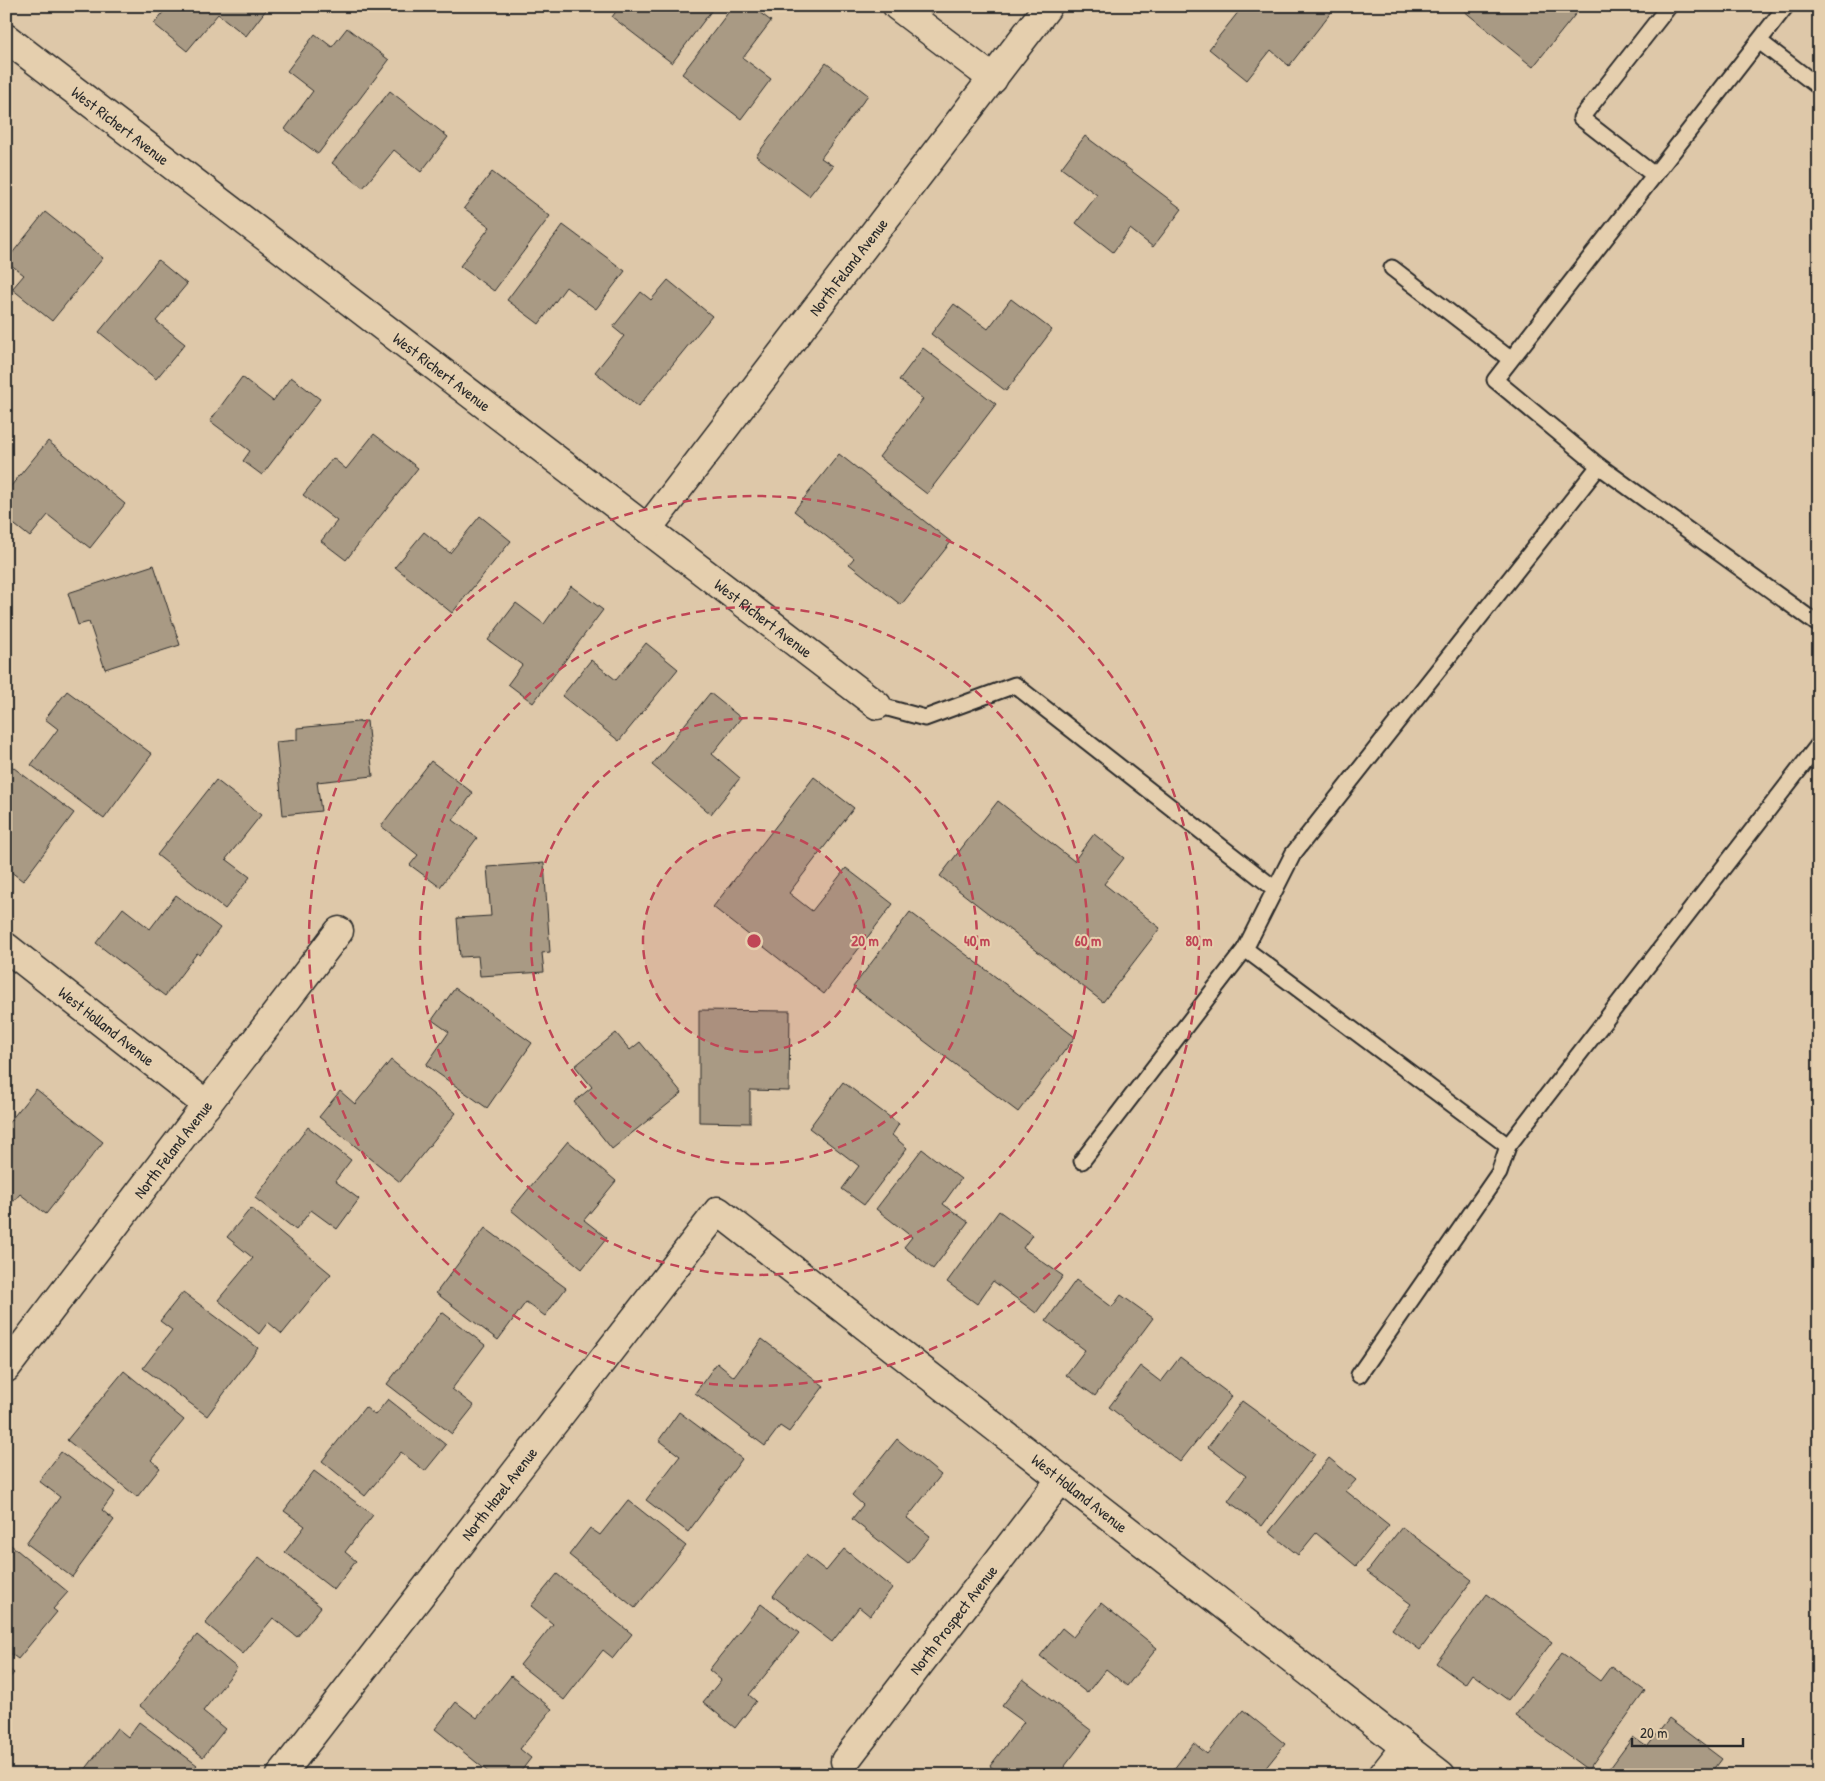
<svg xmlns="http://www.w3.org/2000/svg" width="1825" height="1781" font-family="'Patrick Hand',sans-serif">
<rect width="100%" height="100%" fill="#dec8a9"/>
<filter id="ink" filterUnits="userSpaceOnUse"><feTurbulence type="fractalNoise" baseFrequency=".02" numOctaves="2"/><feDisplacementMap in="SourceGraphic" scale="10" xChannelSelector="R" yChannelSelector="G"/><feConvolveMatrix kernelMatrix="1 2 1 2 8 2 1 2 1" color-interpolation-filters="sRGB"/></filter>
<g filter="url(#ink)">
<g fill="#a99a84" stroke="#2b2b2b">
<polygon points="168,6 269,6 246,36 218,14 187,51 154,24"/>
<polygon points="620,6 715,6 672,63 612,17"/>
<polygon points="733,6 751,6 771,21 743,58 771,79 741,119 682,74"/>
<polygon points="1243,6 1336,6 1289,66 1271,50 1247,80 1209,49"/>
<polygon points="1458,6 1582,6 1533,67"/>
<polygon points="347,28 389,60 318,154 285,129 313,91 287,71 315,34 332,47"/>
<polygon points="826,63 868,95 821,158 833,166 809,196 756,156"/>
<polygon points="390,91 448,137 421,172 394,150 363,188 332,163"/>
<polygon points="1085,136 1182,209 1153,247 1130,229 1113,252 1076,223 1097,195 1061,168"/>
<polygon points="492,172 550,216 494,291 460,266 490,227 464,208"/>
<polygon points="45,212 103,258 52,321 12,289 24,275 6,261"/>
<polygon points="563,225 625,271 596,309 566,287 539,324 507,300"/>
<polygon points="158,260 187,284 156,321 185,344 156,379 99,332"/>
<polygon points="668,280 712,316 638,407 595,372 624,336 613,327 641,292 651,300"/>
<polygon points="1011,299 1052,330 1006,391 931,334 954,304 988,329"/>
<polygon points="923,348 996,404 927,494 879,457 923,399 899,380"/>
<polygon points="242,377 273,401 291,377 320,399 262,475 243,461 250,451 210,421"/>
<polygon points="374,434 418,468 346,560 321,541 337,521 303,495 333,458 346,469"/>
<polygon points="48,441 125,504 90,548 48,515 30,537 6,518 6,492"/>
<polygon points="839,454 951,542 901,605 849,564 854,558 794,511"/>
<polygon points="480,516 511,541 452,613 395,567 424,532 450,553"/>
<polygon points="154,565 180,645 105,669 89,622 78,625 68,593"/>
<polygon points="571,586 603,610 533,703 508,684 522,665 488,640 516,603 544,624"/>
<polygon points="646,643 678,669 619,741 562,696 591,660 616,680"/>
<polygon points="67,691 152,754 104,819 31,765 58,729 45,719"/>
<polygon points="710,693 741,718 712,754 740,778 711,814 652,765"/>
<polygon points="367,721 373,776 317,782 321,811 283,815 276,742 297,740 297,728"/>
<polygon points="431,761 473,793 453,820 477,838 440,887 410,865 418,855 381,826"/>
<polygon points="6,762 74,813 23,881 6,868"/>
<polygon points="814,777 854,808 789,893 812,911 846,868 893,904 824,994 713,907"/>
<polygon points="216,780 261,815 226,859 250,877 225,909 157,855"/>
<polygon points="998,801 1074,861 1094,834 1124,858 1104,884 1160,928 1103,1002 940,876"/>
<polygon points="544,863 550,952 542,953 544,972 480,976 478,956 460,957 457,918 491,916 487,867"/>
<polygon points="176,895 220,928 200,955 197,953 165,996 96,943 123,908 150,929"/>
<polygon points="910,912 1075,1037 1018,1112 853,987"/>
<polygon points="455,988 532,1043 487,1108 426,1065 449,1032 432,1020"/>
<polygon points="699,1010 790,1011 789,1091 750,1090 750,1123 699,1122"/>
<polygon points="616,1033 630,1050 640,1042 682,1093 612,1149 574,1102 592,1087 575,1066"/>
<polygon points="391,1060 456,1113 400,1182 319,1117 340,1091 355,1104"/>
<polygon points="843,1082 899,1124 892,1135 907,1148 864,1205 842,1189 859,1166 809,1128"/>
<polygon points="36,1089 103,1142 46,1214 20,1194 13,1202 6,1197 6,1126"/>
<polygon points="308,1127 351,1160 335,1181 359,1199 337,1229 311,1210 296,1230 255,1198"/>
<polygon points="568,1141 616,1181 584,1220 607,1238 582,1269 511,1210"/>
<polygon points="922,1149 961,1179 943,1204 968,1222 933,1269 904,1247 912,1237 876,1209"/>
<polygon points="251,1208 331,1274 282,1334 268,1322 259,1334 218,1300 253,1258 227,1237"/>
<polygon points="999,1211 1032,1235 1023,1248 1063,1276 1036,1313 993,1281 977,1304 947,1282"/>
<polygon points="485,1228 566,1288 545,1316 526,1302 498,1340 436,1293"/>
<polygon points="1076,1280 1112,1307 1121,1295 1153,1318 1095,1396 1066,1375 1085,1350 1046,1321"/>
<polygon points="183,1292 258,1348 207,1416 143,1368 172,1330 160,1321"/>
<polygon points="442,1312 485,1345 452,1389 474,1406 452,1434 387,1384"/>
<polygon points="762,1339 824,1386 789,1432 780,1426 765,1446 695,1393 717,1363 734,1377"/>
<polygon points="1180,1357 1232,1396 1180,1462 1109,1407 1140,1366 1161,1382"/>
<polygon points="124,1371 184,1420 151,1460 160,1468 137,1497 67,1440"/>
<polygon points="388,1399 446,1445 425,1471 401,1452 365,1496 322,1461 365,1407 375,1415"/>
<polygon points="1242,1401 1315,1454 1262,1526 1228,1501 1246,1476 1208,1447"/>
<polygon points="679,1412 742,1459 688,1532 646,1500 680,1456 659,1440"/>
<polygon points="897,1439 941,1475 907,1518 930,1536 908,1564 852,1519 863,1505 852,1495"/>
<polygon points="61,1452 115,1492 102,1510 114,1520 72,1577 26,1543 60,1497 39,1481"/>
<polygon points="1329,1458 1356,1480 1346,1491 1389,1525 1356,1566 1316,1533 1298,1555 1269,1532"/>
<polygon points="314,1471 373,1515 345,1552 356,1561 334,1590 285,1552 305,1526 284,1511"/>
<polygon points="628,1500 686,1546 635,1608 569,1555 590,1528 600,1535"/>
<polygon points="1402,1527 1472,1580 1420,1650 1392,1629 1411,1604 1367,1572"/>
<polygon points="6,1541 68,1592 53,1609 57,1612 18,1659 6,1650"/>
<polygon points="844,1549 892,1588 870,1616 859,1607 832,1642 773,1596 806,1555 826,1571"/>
<polygon points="259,1557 321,1607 297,1637 273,1618 243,1654 205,1623"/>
<polygon points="557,1574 632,1634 613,1658 603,1650 564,1700 520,1665 553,1624 531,1606"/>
<polygon points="1487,1594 1552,1642 1508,1700 1472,1674 1465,1684 1436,1663"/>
<polygon points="1101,1603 1157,1648 1127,1686 1106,1669 1087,1693 1040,1656 1062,1628 1073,1637"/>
<polygon points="761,1604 799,1633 749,1695 756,1701 735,1728 703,1702 721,1680 709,1670"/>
<polygon points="197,1635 237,1668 203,1711 225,1729 203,1757 140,1706"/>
<polygon points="1562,1653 1600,1681 1611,1666 1645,1691 1588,1770 1515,1716"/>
<polygon points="6,1667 14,1673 6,1682"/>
<polygon points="511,1676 552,1709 520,1749 531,1758 518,1775 492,1775 435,1729 456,1702 477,1718"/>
<polygon points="1023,1679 1092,1731 1058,1775 1001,1775 990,1766 1024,1722 1002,1706"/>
<polygon points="1243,1710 1285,1744 1260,1775 1179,1775 1173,1770 1194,1743 1207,1754"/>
<polygon points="1669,1719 1722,1759 1710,1775 1605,1775 1633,1737 1647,1747"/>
<polygon points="139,1722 197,1765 189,1775 81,1775 117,1728 128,1737"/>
</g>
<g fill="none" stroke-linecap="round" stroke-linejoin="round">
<g stroke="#2b2b2b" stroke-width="19">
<g id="lane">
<polyline points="1786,6 1495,380 1599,466 1819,625"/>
<polyline points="1759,41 1819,87"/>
<polyline points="1654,175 1581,118 1669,6"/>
<polyline points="1392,268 1510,359"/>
<polyline points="877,705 925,718 1015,685 1275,889"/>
<polyline points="1508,1146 1245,949 1293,854 1599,466"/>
<polyline points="1082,1161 1245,949"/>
<polyline points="1359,1375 1499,1173 1508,1146 1819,744"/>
</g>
</g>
<g stroke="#2b2b2b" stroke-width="31">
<g id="street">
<polyline points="897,6 993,79"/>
<path id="s1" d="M6 38 877 705"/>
<path id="s2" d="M648 528 1048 6"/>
<path id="s3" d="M6 947 207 1105"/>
<path id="s4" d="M6 1368 339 931"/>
<path id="s5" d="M845 1761 1061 1479"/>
<path id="s6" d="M281 1775 718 1211 1441 1775"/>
<polyline points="1383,1775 1405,1747"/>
</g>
</g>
<use href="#lane" stroke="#e5cfae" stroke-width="15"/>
<use href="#street" stroke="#e5cfae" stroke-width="28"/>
</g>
</g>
<circle cx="754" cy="941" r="111" fill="#c04656" fill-opacity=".12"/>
<g fill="none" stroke="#c04656" stroke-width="2.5" stroke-dasharray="9 6">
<circle cx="754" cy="941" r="111"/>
<circle cx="754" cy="941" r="223"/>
<circle cx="754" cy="941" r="334"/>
<circle cx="754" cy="941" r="445"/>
</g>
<g text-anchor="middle" stroke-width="4" stroke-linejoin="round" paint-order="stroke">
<g font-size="16" fill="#2b2b2b" stroke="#e5cfae">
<text dy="6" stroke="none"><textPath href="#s1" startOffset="144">West Richert Avenue</textPath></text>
<text dy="6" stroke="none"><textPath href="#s2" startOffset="329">North Feland Avenue</textPath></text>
<text dy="6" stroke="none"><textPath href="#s1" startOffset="549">West Richert Avenue</textPath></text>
<text dy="6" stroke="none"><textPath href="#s1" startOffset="954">West Richert Avenue</textPath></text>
<text dy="6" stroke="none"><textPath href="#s3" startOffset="128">West Holland Avenue</textPath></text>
<text dy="6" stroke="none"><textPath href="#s4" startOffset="275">North Feland Avenue</textPath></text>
<text dy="6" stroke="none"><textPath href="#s6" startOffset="356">North Hazel Avenue</textPath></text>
<text dy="6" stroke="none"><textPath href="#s6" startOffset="1172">West Holland Avenue</textPath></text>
<text dy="6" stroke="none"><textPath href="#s5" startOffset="178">North Prospect Avenue</textPath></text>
</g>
</g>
<circle cx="754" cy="941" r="8" fill="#c04656" stroke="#e5cfae" stroke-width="2.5"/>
<g font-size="15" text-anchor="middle" font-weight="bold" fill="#c04656" stroke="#e5cfae" stroke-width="4" stroke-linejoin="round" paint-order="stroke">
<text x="865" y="946">20 m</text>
<text x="977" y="946">40 m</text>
<text x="1088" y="946">60 m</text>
<text x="1199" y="946">80 m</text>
</g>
<rect width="1825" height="1781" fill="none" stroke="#e5cfae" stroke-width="25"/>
<rect x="12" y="12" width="1800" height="1756" fill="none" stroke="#2b2b2b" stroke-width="2" filter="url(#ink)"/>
<path d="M1632 1738v8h111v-8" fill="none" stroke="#2b2b2b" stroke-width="2.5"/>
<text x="1640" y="1738" font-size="15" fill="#2b2b2b" stroke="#e5cfae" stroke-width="4" paint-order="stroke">20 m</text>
</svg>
